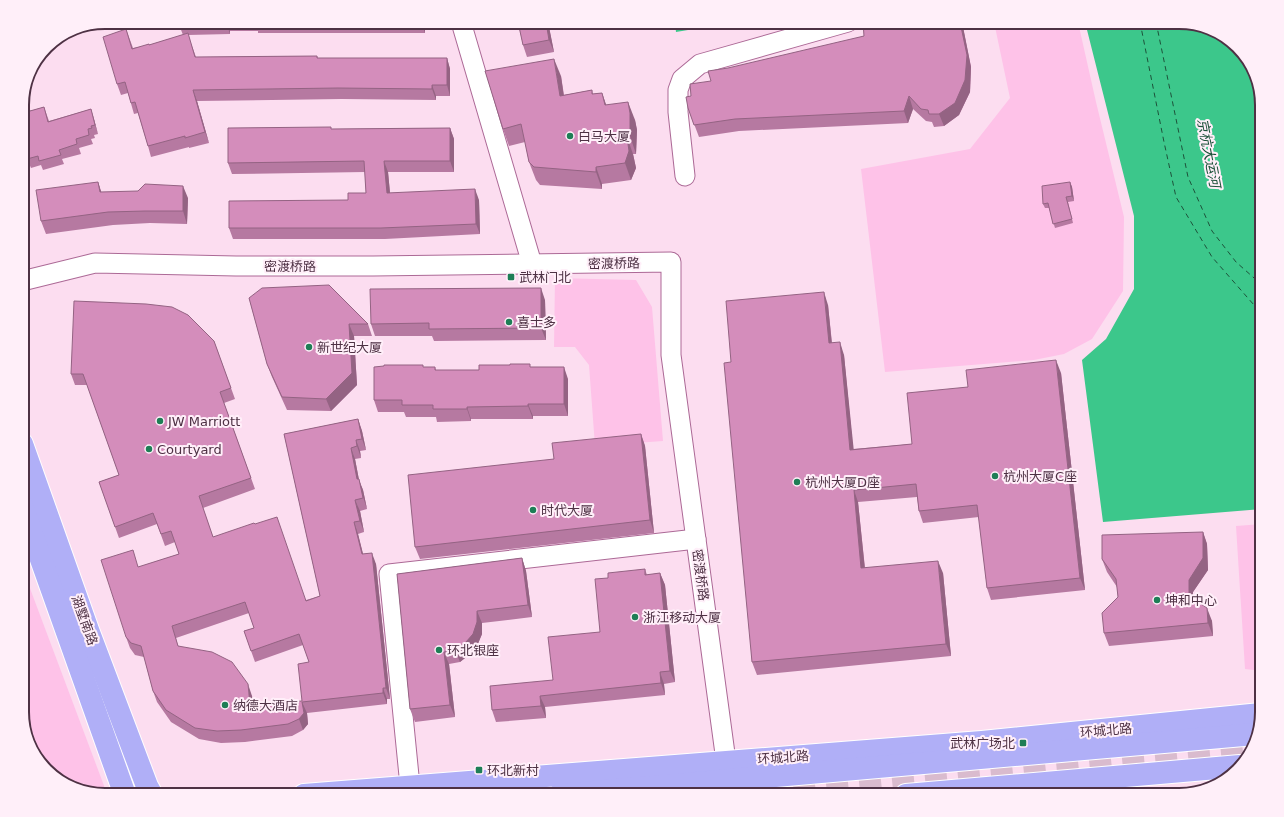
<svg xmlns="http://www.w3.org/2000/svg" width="1284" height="817" font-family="'DejaVu Sans','Noto Sans SC',sans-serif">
<rect width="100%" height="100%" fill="#fcddf0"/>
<g fill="#fec2e8">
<polygon points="994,22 1078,22 1096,102 1124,217 1123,291 1092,339 1064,354 1034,360 885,372 861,169 970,149 1010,98"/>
<polygon points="555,278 636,280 652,307 663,441 595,446 589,365 575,347 554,347"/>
<polygon points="1262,524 1262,671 1245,669 1236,526"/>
<polygon points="22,567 106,791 94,792 59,781 33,754 22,717"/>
</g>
<g fill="#3cc78b">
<polygon points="675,22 698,22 688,30 676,32"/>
<polygon points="1085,22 1179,22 1225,36 1251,64 1262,105 1262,509 1103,522 1082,360 1106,339 1134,289 1134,216"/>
</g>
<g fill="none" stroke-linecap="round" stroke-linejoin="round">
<g stroke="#1d523a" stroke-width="1" stroke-dasharray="5 4" stroke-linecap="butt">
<polyline points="1140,22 1164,142 1176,197 1212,257 1254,305 1262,313"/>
<polyline points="1156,22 1188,177 1212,231 1236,262 1262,285"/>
</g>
<polyline stroke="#d9bbce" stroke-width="22" stroke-dasharray="22 11" stroke-linecap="butt" points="794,795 1251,748"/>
<g stroke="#ac6996" stroke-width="21">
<g id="minor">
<polyline points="461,22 532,264"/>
<polyline points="685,176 678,112 678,90 682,79 700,64 848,22"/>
<polyline points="22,281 95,263 236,266 373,266 671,262 671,355 726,761 720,795"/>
<polyline points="410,786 389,574 696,539"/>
</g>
</g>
<g stroke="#fff" stroke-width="24">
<g id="major">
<polyline points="22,444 88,630 147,786 152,795"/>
<polyline points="22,506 125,795"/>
<polyline points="304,795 982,742 1261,714"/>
<polyline points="559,795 1255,734"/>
<polyline points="906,795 1240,766"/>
</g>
</g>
<use href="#minor" stroke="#fff" stroke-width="19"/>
<use href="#major" stroke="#b0aff7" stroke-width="22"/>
</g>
<g fill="#b679a1" fill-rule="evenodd">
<polygon points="178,22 425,22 425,33 258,33 258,31 230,31 230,34 188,35 196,57 317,56 318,58 447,58 450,69 450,96 436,96 436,100 342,99 197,101 209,143 189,148 189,147 151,157 148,146 138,113 134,114 128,93 121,95 117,84 126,29 133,48 149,45 183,35"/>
<polygon points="518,22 548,22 554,52 527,57 523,45"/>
<polygon points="863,22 962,22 971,67 970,92 959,115 944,126 934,127 932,122 926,121 913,109 908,123 739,131 699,137 688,108 691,96 711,81 864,36"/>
<polygon points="561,76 564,95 592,90 593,94 602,93 606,105 635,120 637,130 636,154 633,154 636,168 631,180 602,184 602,189 540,185 536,180 529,162 525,142 509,146 503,129"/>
<polygon points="44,107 49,121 91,109 98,134 94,135 95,138 91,139 93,144 79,148 81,154 62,159 64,164 43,170 41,165 31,168 24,152 30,111"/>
<polygon points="450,128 454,139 454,172 388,172 390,193 479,200 480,234 385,239 233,239 229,228 348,200 366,193 365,172 232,174 228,163 332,129"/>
<polygon points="98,182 101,192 188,198 187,224 150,223 113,225 46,234 41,221"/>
<polygon points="1070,182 1072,187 1074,201 1068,202 1073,223 1055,228 1049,208 1045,208 1043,204"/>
<polygon points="249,298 368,324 372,336 354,336 357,385 331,411 287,410 272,377 267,364"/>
<polygon points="545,300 546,340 434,341 432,336 375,336 371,324"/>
<polygon points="828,305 832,343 844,355 853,449 912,444 968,387 1061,373 1085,590 991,600 987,588 979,517 923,523 919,511 917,497 858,502 865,568 943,573 951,656 757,675 752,662 731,362"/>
<path d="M214 341 235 399 224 403 255 489 203 508 213 537 306 600 320 596 284 434 358 419 362 431 366 450 360 451 361 458 355 459 359 480 363 490 367 509 360 511 364 532 358 534 363 554 376 564 390 699H387V704L307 713 308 724 303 730 292 736 245 742 221 743 199 739 171 722 157 702 153 691 144 657 135 655 130 648 126 637 139 567 179 554 175 542 165 546 157 524 119 538 99 482 119 475 87 385H75L71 374ZM249 613 254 628 244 631 255 662 303 645 309 662 302 701 253 705 252 696 178 646 176 638Z"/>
<polygon points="423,367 435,367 436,370 479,370 531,367 568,379 568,416 533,416 533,419 471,419 471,421 437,422 436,417 406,417 404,412 378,412 374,400"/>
<polygon points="641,434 645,446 654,533 420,559 415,547 554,459"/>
<polygon points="1203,532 1207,544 1208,570 1193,592 1193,599 1212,621 1213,636 1109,646 1104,633 1118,597 1117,587 1107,572 1102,559"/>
<polygon points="522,558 526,571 532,617 482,623 482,634 477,646 470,654 460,662 449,664 455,717 415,722 410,709 397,574"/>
<polygon points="645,569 647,575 660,573 665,585 675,682 664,684 665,695 545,707 546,718 496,722 492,710 553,680 600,632 608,578"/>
</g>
<g fill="#946383">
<polygon points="226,22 227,22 230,31 230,34"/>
<polygon points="421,22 425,22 425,33"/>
<polygon points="546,22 548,22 554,52 549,40"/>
<polygon points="960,22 962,22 971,67 970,92 959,115 944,126 939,114"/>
<polygon points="447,58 450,69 450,96 447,85"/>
<polygon points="554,59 561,76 566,113 560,96"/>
<polygon points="432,85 436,96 436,100 432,89"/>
<polygon points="193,90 197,101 209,143 205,132"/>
<polygon points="602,93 608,110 605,105"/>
<polygon points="909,96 913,109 908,123 904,111"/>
<polygon points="628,102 635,120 637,130 636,154 630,136"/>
<polygon points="91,109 94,119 98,134 95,125"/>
<polygon points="450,128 454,139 454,172 450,161"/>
<polygon points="627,137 633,154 636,168 631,180 625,163"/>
<polygon points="384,161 388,172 391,204 387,193"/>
<polygon points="596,167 602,184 602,189 596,172"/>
<polygon points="98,182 102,194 100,192"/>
<polygon points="1070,182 1072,187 1074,201 1072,196"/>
<polygon points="183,186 188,198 187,224 183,211"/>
<polygon points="475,189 479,200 480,234 476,224"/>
<polygon points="541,288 545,300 546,340 541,328"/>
<polygon points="824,292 828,305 833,356 829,343"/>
<polygon points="349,324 354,336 357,385 331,411 326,399"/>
<polygon points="840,342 844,355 855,462 850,450"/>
<polygon points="1056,360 1061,373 1085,590 1080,578"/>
<polygon points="564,367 568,379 568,416 564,404"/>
<polygon points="528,404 533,416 533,419 528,406"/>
<polygon points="467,407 471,419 471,421 467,409"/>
<polygon points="358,419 362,431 366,450 362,439"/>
<polygon points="641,434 645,446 654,533 650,520"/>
<polygon points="356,440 360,451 361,458 357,446"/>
<polygon points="351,448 355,459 359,480 363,490 367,509 357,479"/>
<polygon points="854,490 858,502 866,580 861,568"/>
<polygon points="355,500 360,511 364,532 360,521"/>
<polygon points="354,522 358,534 366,566 362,554"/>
<polygon points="1203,532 1207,544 1208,570 1193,592 1193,608 1189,596 1189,580"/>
<polygon points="372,553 376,564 390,699 386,688"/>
<polygon points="522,558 526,571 532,617 528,605"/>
<polygon points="938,561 943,573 951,656 946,644"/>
<polygon points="660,573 665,585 675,682 670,671"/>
<polygon points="1207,608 1212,621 1213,636 1208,623"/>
<polygon points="477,611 482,623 482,634 477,646 470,654 460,662 455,650"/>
<polygon points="444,652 449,664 455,717 450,705"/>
<polygon points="660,672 664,684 665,695 661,683"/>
<polygon points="248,684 252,696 254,716 250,705"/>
<polygon points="383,688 387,699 387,704 383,693"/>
<polygon points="540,696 545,707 546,718 541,706"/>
<polygon points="302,702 307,713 308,724 303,730 299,719"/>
</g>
<g fill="#d48dbb" stroke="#946383" fill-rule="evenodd">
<polygon points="178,22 225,22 178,23"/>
<polygon points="518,22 546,22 549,40 523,45"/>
<polygon points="863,22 960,22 967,55 965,80 955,103 939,114 929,114 928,110 921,109 909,96 904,111 735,119 694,125 688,108 686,97 691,96 690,84 711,81 708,71 728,68 864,36"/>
<polygon points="126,29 132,49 149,44 149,45 188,33 195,57 317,56 317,58 447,58 447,85 432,85 432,89 338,88 193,90 205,132 185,138 185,136 148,146 135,102 131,103 125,82 117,84 103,37"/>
<polygon points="554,59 560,96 592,90 592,94 602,93 605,105 628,102 630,113 630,136 627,137 629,151 625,163 596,167 596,172 534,167 529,162 521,124 503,129 485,71"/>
<polygon points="44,107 48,122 91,109 95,125 91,126 92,128 88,129 89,135 76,139 77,144 59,150 61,155 39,161 38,156 27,159 25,152 24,152 22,146 22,111 29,109 30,111"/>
<polygon points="331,127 331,129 450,128 450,161 384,161 387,193 475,189 476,224 381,228 229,228 229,201 348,200 348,193 366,193 364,161 228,163 228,128"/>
<polygon points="98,182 100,192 138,191 145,184 183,186 183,211 145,211 108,212 41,221 36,190"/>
<polygon points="1070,182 1072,196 1066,197 1072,219 1053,224 1048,203 1043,204 1042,186"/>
<polygon points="329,285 368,324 349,324 352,373 326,399 282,397 267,364 249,298 262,288"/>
<polygon points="541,288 541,328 429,329 429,323 371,324 370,289"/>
<polygon points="824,292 829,343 840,342 850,450 912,444 907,393 968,387 966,370 1056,360 1080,578 987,588 977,505 919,511 916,484 854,490 861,568 938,561 946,644 752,662 724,363 731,362 726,301"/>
<path d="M74 301 146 304 172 307 188 315 214 341 231 388 220 392 251 478 199 496 213 537 254 523 255 524 277 517 306 601 320 596 284 434 358 419 362 439 356 440 357 446 351 448 357 479H359L363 498 355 500 360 521 354 522 362 554 372 553 386 688H383V693L302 702 304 713 299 719 288 724 241 730 217 731 195 728 166 710 153 691 141 646 131 643 126 637 101 560 133 550 138 567 179 554 171 531 161 534 153 513 115 527 99 482 119 475 83 374H71ZM245 602 254 628 244 631 251 651 299 634 309 662 298 664 302 701 250 705 248 684 232 662 212 652 178 646 172 626Z"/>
<polygon points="510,364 530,364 530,367 564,367 564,404 528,404 528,406 467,407 467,409 433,409 433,405 402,405 402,400 374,400 374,367 384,366 384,365 423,365 423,367 435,367 435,370 479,370 479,365 510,365"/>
<polygon points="641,434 650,520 415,547 408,475 554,459 552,443"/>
<polygon points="1203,532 1203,558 1189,580 1189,596 1207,608 1208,623 1104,633 1102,613 1118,597 1116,579 1102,559 1102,535"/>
<polygon points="522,558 528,605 477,611 477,622 473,634 466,642 455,650 444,652 450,705 410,709 397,574"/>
<polygon points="645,569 645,575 660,573 670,671 660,672 661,683 540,696 541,706 492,710 490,686 553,680 548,637 600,632 595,579 608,578 608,573"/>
</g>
<g fill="#1e7e56" stroke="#ffeff9" stroke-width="1.5">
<circle cx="570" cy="136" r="4"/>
<rect x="507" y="273" width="8" height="8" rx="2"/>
<circle cx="509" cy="322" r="4"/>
<circle cx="309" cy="347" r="4"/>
<circle cx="160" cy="421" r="4"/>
<circle cx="149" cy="449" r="4"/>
<circle cx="995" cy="476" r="4"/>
<circle cx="797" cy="482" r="4"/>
<circle cx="533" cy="510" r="4"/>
<circle cx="1157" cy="600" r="4"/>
<circle cx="635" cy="617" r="4"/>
<circle cx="439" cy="650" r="4"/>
<circle cx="225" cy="705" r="4"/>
<rect x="1019" y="739" width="8" height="8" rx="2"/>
<rect x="475" y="766" width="8" height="8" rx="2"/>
</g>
<g text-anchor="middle" stroke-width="4" stroke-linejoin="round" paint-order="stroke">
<g font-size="13" fill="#4e3144" stroke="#ffeff9" text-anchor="start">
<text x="578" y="141">白马大厦</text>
<text x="519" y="282">武林门北</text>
<text x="517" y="327">喜士多</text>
<text x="317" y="352">新世纪大厦</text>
<text x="168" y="426">JW Marriott</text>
<text x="157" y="454">Courtyard</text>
<text x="1003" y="481">杭州大厦C座</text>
<text x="805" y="487">杭州大厦D座</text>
<text x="541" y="515">时代大厦</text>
<text x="1165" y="605">坤和中心</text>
<text x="643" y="622">浙江移动大厦</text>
<text x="447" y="655">环北银座</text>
<text x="233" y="710">纳德大酒店</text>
<text x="1015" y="748" text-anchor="end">武林广场北</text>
<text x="487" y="775">环北新村</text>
</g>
<g font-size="13" fill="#4e3144" stroke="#ffeff9">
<text transform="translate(614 263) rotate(-1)" y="5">密渡桥路</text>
<text x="290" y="271">密渡桥路</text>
<text transform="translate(701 575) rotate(82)" y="5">密渡桥路</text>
<text transform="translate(85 620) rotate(70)" y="5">湖墅南路</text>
<text transform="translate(1106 730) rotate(-5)" y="5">环城北路</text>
<text transform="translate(783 757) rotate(-4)" y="5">环城北路</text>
</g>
<g font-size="14" font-style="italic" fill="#1d523a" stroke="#ffeff9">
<text transform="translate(1209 153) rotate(79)" y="5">京杭大运河</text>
</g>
</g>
<path d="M0 0H1284V817H0ZM105 29H1179A76 76 0 0 1 1255 105V712A76 76 0 0 1 1179 788H105A76 76 0 0 1 29 712V105A76 76 0 0 1 105 29Z" fill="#ffeff9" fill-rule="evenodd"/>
<path fill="none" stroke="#4e3144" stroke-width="2" d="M105 29H1179A76 76 0 0 1 1255 105V712A76 76 0 0 1 1179 788H105A76 76 0 0 1 29 712V105A76 76 0 0 1 105 29Z"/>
</svg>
